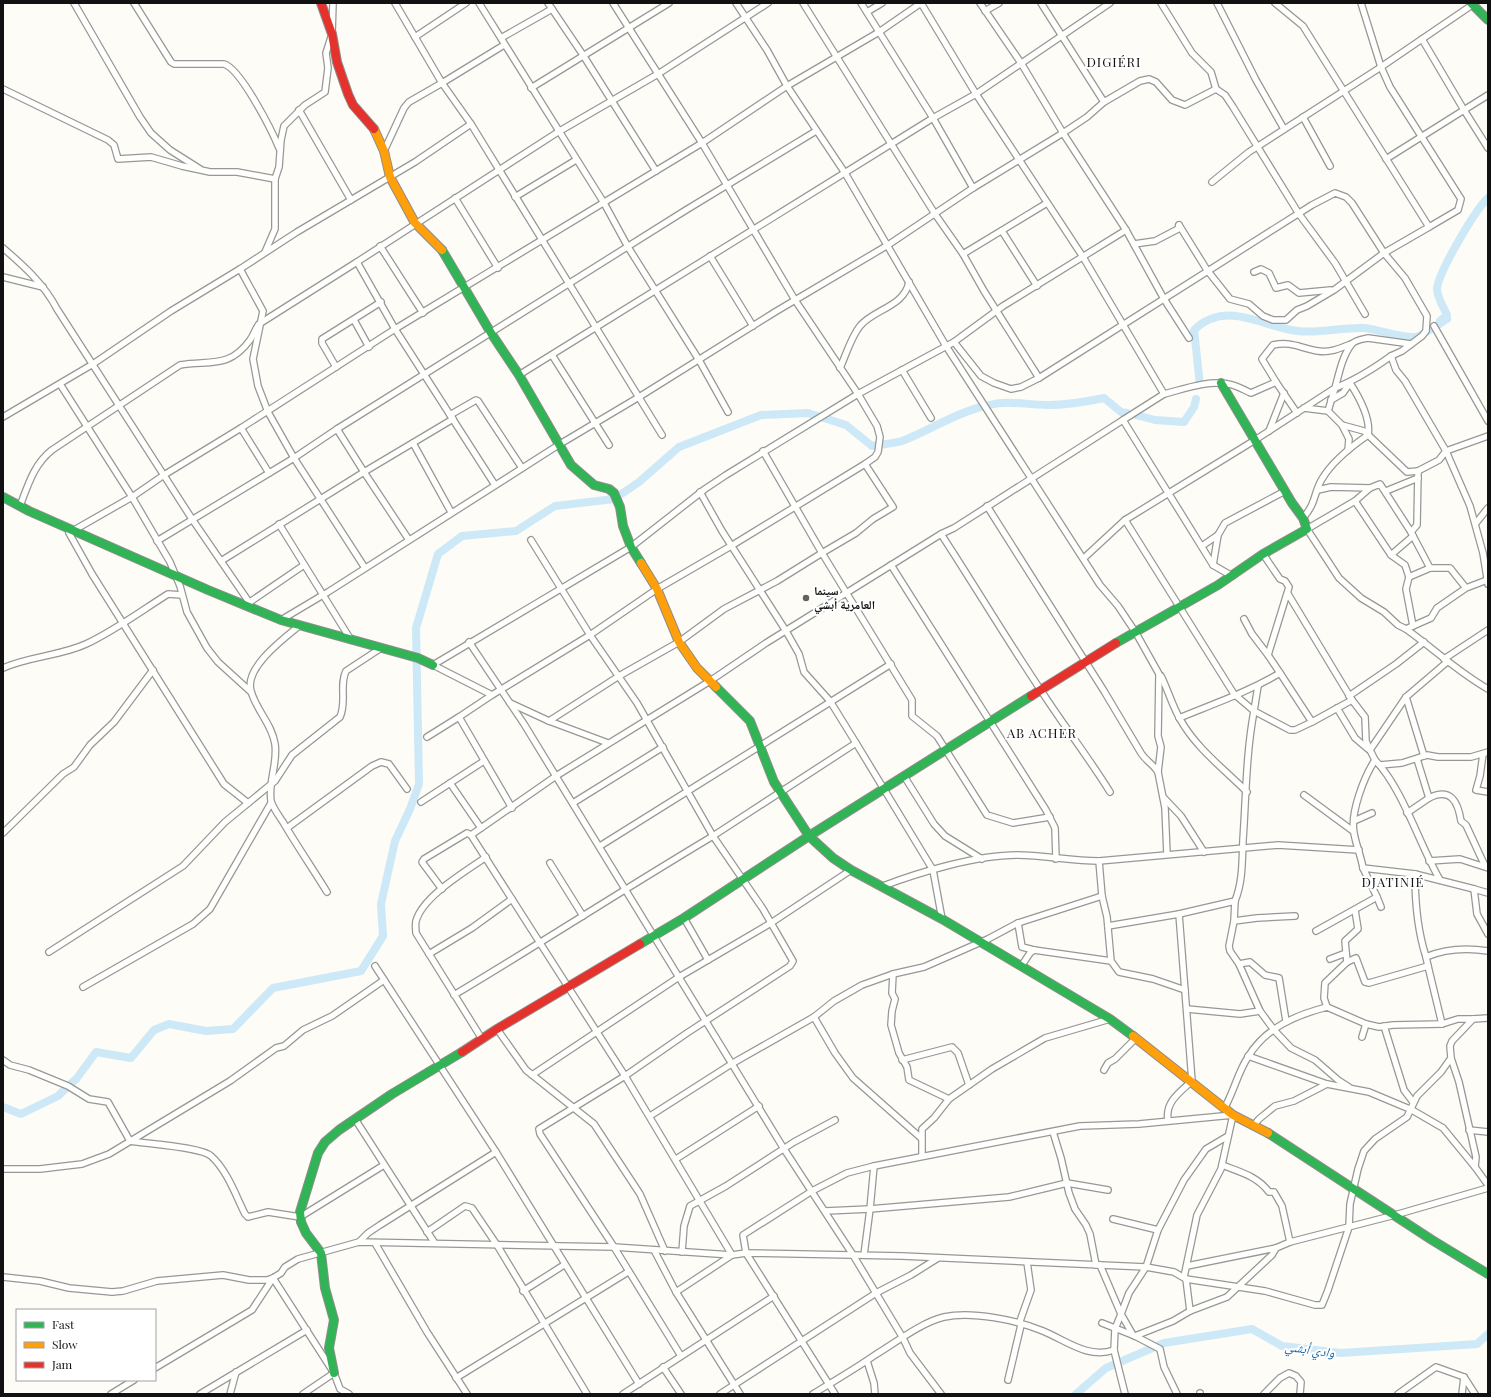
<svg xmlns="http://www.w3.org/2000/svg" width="1491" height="1397" font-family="'Playfair Display','Noto Naskh Arabic',serif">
<rect width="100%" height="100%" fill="#fdfcf7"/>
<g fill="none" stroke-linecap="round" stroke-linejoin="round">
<g stroke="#cde8f7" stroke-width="8">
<path d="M1440 321 1447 315C1444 308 1437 297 1437 289 1438 273 1475 210 1488 198"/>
<path d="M1200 385 1194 330C1226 299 1262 327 1298 331 1319 334 1342 327 1364 328 1382 330 1398 338 1415 337 1421 336 1441 323 1447 319"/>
<path d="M989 405C1008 400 1028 405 1048 405 1067 405 1085 402 1104 398L1121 412 1127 413"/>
<polyline points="1136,415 1155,420 1184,422 1194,407 1196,399"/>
<path d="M3 1107 21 1114 58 1096 77 1078 96 1052 131 1058 154 1030 169 1024 206 1031 233 1029 273 988 361 971 383 936 381 904 395 841 410 809 419 784 416 628 438 554 462 536 516 531 555 506 614 499 639 482 679 447 761 415 808 413 846 425 872 446C881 444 893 444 902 441 929 431 953 414 981 407"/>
<polyline points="1076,1394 1106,1368 1164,1343 1252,1329 1282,1346 1341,1353 1477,1344 1488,1334"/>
</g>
<g stroke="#979795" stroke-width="8">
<g id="street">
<polyline points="74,3 140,117 151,133 170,150 200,169"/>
<path d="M134 3 171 62 174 64H224C241 69 272 131 279 148"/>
<polyline points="395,3 442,83 504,45"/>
<polyline points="479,3 604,203 628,247 699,360 728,412"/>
<polyline points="736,3 767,50 787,86 845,173 946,346 1100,585 1118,606 1136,633 1159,674 1158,736 1161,747 1158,772 1165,808 1167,854"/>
<polyline points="803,3 935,214 963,254 984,291 1039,378"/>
<polyline points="861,3 933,118 973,188"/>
<polyline points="921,3 879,32 787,86 702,143 795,300 858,394 877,426 880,437 878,452 875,457 865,464 893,507 873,519 856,533 822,553 912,700 912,716 937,736 987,815 1013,823 1050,817"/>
<path d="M921 3 976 94 1083 257 1164 394C1184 389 1208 380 1228 384 1236 385 1244 390 1251 393L1276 382 1297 413"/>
<polyline points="1041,3 1104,102"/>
<polyline points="1161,3 1192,53 1211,72 1216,89 1225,95 1233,107 1299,214 1335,263 1365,314"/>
<polyline points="1217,3 1256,80 1284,129"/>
<polyline points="1361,3 1381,67 1390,87 1461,199 1458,210 1429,227"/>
<polyline points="552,9 583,55 656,171"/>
<polyline points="985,11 999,3"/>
<polyline points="867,12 882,3"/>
<polyline points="415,37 466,3"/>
<polyline points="501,38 552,9 548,3"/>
<polyline points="531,88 669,3"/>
<polyline points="3,89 108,140 114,145 118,159 151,157 182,166 210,172 237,172 275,179"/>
<polyline points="1488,95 1464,110 1488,148"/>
<polyline points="299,110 351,200"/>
<polyline points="1303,117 1330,166"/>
<polyline points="384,151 404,108 409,102 442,83 471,124 662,435"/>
<polyline points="1386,159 1464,110 1422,39"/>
<polyline points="1212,182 1249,152 1381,67 1472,5"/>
<polyline points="515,197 576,160"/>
<polyline points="455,198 498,268"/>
<polyline points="1179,225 1207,270 1230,299 1249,304 1263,316 1273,320 1286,320 1297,310 1307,306 1334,290 1384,253 1429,227 1303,26 1275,3"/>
<polyline points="1126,230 1164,299 1189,338"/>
<polyline points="1002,231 1037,286"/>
<polyline points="1134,244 1155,241 1178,229 1179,225"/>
<polyline points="380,246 423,313"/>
<path d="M3 248C24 266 44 284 57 309L192 519 249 602"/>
<polyline points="265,252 275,229 275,179 279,167 281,140 284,126 305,105 325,92 328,68 326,53 332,34 333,3"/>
<polyline points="963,254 1047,203"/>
<polyline points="710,256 753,326"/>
<polyline points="357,262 558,132 658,74 768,3"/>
<polyline points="1254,272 1261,269 1269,273 1276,288 1288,285 1299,293 1331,290"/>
<polyline points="3,277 43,287"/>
<polyline points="354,320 369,347"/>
<polyline points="1434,326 1488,421"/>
<polyline points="954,342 981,376 994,383 1011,389 1021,387 1039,378 1312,205 1335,193 1346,197 1352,203 1384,253 1405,278 1427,316 1426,331 1422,336 1402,351 1391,356 1396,370 1405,381 1446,451 1470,506 1483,553 1488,584"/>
<polyline points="552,355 609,445"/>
<polyline points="336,367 322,343 322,339 381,302"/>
<path d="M840 368C846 355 851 337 860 326 874 309 904 307 909 282"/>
<polyline points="902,370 931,418"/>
<polyline points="519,375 933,118 976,94 1110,3"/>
<path d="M1276 382 1262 359 1273 345C1292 341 1300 348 1318 351 1330 353 1341 348 1351 344"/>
<polyline points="60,384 132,497 170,562 180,586 187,612 207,648 218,662 251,692"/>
<polyline points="1304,408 1328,411 1342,425 1364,431 1407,472 1418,471 1439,460 1446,451 1488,436"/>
<path d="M1328 411 1335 388C1356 380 1373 369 1391 356"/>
<polyline points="450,415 476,400 478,401 522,468"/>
<polyline points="3,417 93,364 171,311 240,269"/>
<polyline points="453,419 364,472 337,429 294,458 268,412 258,386 253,359 263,311 240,269 297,232 415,162 471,124"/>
<polyline points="1123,420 1164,394"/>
<polyline points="1342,425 1349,439 1348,450"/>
<polyline points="241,428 269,473"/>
<polyline points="337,429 686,210 816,131"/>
<polyline points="1269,431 1284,393"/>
<polyline points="413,443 451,512"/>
<polyline points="1318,490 1331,487 1370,488"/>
<polyline points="1386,491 1418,478"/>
<polyline points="1355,501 1391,555 1405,565 1409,577 1406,589 1413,626"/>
<path d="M20 506C28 485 34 464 52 450L180 365C210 360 229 369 250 340 254 335 255 329 259 324L357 262 395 329 495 485"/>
<path d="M987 506 1104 691 1141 753C1146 761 1153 764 1158 772"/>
<path d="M1303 518C1317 502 1313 494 1322 479 1332 462 1352 446 1368 435 1371 419 1359 397 1350 383L1343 393 1331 400"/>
<polyline points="1476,523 1488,508"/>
<polyline points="279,524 351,640"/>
<polyline points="1411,532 1417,525 1418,471"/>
<path d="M941 534C975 586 1007 640 1042 692 1064 726 1089 758 1110 792"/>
<polyline points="531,540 590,635 637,703 713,836 856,743 830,701 804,672 799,654 786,631 722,531 700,492"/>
<polyline points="157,541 294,458 365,568"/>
<polyline points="1202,546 1218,535 1225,523 1285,491"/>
<polyline points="1391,555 1413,536"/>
<path d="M1084 558 1125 520 1255 440 1335 388C1339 374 1342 357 1351 345 1354 340 1363 339 1368 338L1411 344"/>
<polyline points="221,561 364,472 409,540"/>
<polyline points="891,565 1046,810 1055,828 1056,859"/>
<polyline points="1213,565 1218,535"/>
<polyline points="1409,577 1430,568"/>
<polyline points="1466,588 1450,568 1430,568 1411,532 1380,484 1370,488 1355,501 1307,529 1339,578 1361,598 1384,612 1398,625 1406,629 1431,618 1437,608 1466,588 1487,580"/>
<polyline points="1288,594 1352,700 1365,717 1366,741 1370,750"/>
<polyline points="247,604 304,565"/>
<polyline points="1244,619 1252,634 1268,655"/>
<polyline points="281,620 328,592 560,444 639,397 775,312 888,245 973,188 1063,133 1087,117 1104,102 1140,81 1149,79 1156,82 1172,100 1185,105 1216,89"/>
<path d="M299 626C283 639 244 668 251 691 256 710 272 724 275 744 278 764 268 781 271 801 273 808 279 816 283 822 297 846 313 869 327 892"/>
<path d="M1406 629C1434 649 1458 672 1488 689"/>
<polyline points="469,642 524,724 784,1149 853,1255 903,1338 910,1353 941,1394"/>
<polyline points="1444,659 1488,630"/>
<polyline points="433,665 631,547 705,489 726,475 858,394 954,342 1003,306 1126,230 1063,133 1021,63 980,3"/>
<polyline points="433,665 492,695 590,635 657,589 731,546 865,464"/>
<path d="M3 668C30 656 60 656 86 644 114 631 141 611 168 594L182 595"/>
<polyline points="1280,673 1312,722 1352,700"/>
<path d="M1161 676C1168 690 1172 705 1180 719 1196 748 1223 768 1247 792"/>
<polyline points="1258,686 1254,711 1290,730 1295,730 1312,722"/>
<polyline points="492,695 459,717 512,808"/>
<polyline points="1349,696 1396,664 1424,642"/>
<polyline points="1406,697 1424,756"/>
<polyline points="510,703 549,721 608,743"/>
<polyline points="1337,708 1355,738 1368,749"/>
<path d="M1179 718C1213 704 1248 692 1280 673L1268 655 1289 587 1285 581 1280 579 1263 554"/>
<polyline points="549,721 619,676 679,642 724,609 777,581 822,553 763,451"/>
<polyline points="427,737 459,717"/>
<polyline points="856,743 933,870 942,919"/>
<polyline points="1483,754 1480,776 1476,790 1488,792"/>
<path d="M1375 760C1403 789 1419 844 1440 880"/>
<polyline points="1380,765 1402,763 1427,755 1438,757 1471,757 1488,752"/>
<polyline points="904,776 934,824 945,836 982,859"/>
<polyline points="450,783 481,828"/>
<polyline points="1304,795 1353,831"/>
<polyline points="1164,798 1181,816 1204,852"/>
<path d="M1429 798C1451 787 1458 802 1461 821L1466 825 1485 866"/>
<polyline points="421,802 484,761"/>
<polyline points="248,803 224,784 92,574 69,533 132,497 164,475 241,428 395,329 702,143 613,3"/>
<polyline points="573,803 663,747"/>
<polyline points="1407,813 1429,798 1417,759"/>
<polyline points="1354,821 1372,813"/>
<polyline points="287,828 372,766 381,762 389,764 407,789"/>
<polyline points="3,833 63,774 74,767 90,745 114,722 153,670"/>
<polyline points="600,846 891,664"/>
<polyline points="1429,861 1460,859 1488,868"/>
<polyline points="550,863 583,916"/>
<path d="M1363 868C1361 856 1356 845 1354 833 1350 813 1364 777 1375 760L1370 750 1406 697 1447 662"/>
<path d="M883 886C920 872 977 855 1017 855 1044 855 1071 861 1099 861L1278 845 1359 850"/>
<polyline points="442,889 422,862 424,859 467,833 471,835"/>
<polyline points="1488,893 1474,889 1477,914 1488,934"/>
<polyline points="1102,896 1107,917 1111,961"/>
<polyline points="1377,897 1381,907"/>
<polyline points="1235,901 1234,921 1229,946 1230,951 1239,964 1260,1011 1274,1030 1291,1048 1315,1060 1338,1080 1349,1087"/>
<polyline points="684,918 708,960"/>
<polyline points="1234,921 1257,918 1295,916"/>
<polyline points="1018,923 1022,947 1034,950"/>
<path d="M1108 926 1179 914 1235 901C1243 881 1242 861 1243 840 1246 797 1246 754 1254 711L1234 694 1125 520"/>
<polyline points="1316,931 1377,897 1363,868 1415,874"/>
<path d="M49 952 183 866 225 822 275 781 292 755 340 717C347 702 339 685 346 671L381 648"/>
<polyline points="429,954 472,928 512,899"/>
<path d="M1426 957C1417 929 1415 903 1415 874L1474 889"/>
<polyline points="1330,959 1346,953"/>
<polyline points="1347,962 1345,941 1358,929 1355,910"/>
<polyline points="1239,964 1250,962 1265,975 1279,978 1286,1021"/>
<polyline points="1022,965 1030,953 1034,950 1111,961 1119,972 1153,979 1185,990"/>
<polyline points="375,966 496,1152 639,1384"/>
<path d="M1428 966 1426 957C1445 949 1468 948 1488 951"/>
<polyline points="893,974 892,993 895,999 892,1011 891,1025 899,1053 907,1067 909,1080 949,1099"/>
<polyline points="83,987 193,924 210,909 271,803"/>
<path d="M454 995C541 943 626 888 713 836L763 909 793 961 790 966 687 1033 625 1076 539 1129 540 1134 614 1247 681 1356"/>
<polyline points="1327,1007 1324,998 1325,983 1347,962 1356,958 1365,982 1369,983 1428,966 1442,1024"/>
<polyline points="1187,1009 1240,1014 1260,1011"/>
<polyline points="1384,1026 1404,1090 1413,1102"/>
<polyline points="497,1029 526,1070 594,1124 640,1194 665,1251"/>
<polyline points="1362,1037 1366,1024"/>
<path d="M482 1039 416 933C416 930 415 925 416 921 423 896 465 872 486 857"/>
<polyline points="1248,1056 1327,1084"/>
<polyline points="1451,1058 1459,1082 1476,1157 1475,1167 1488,1185"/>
<polyline points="3,1060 10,1065 29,1070 68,1086 89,1099 108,1102 130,1141"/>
<polyline points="902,1060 952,1047 958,1053 969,1085"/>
<polyline points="1104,1070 1108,1063 1115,1059 1136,1038"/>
<polyline points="532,1075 679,977 771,923 851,870"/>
<path d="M1225 1107C1234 1091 1238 1072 1248 1057 1265 1028 1296 1015 1327 1007L1366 1024 1379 1027 1393 1025 1442 1024 1458 1019H1473"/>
<polyline points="650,1116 733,1063 814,1017"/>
<polyline points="355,1119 434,1242"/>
<path d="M1168 1120C1165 1102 1180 1092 1192 1081L1179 914"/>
<polyline points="1254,1125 1259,1119 1275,1106 1294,1101 1327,1084 1369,1092 1412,1110 1443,1128 1475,1167"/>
<polyline points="1469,1130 1488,1132"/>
<polyline points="1053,1132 1061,1158 1069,1193 1075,1209 1086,1225 1090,1234 1096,1265"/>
<polyline points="921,1138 853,1078 835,1053 814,1017 834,1001 862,985 893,974 924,967 988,939 1018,923 1102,896 1099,861"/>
<path d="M130 1141C147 1144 201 1147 211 1156 227 1170 236 1196 245 1214L248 1217 268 1212 300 1217 384 1165"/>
<polyline points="922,1156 922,1129 934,1118 949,1099 992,1069 1045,1038 1110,1019"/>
<polyline points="676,1159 759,1106"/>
<path d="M1222 1165C1240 1172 1257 1176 1269 1192H1274L1282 1206 1290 1242"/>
<polyline points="874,1166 870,1209 1009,1197 1067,1183 1108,1190"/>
<polyline points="3,1169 40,1169 82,1164 109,1154 230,1081 276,1048 284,1046 303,1030 332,1016 384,980"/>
<polyline points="825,1211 870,1209 864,1255"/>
<polyline points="1113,1219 1158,1230"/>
<polyline points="427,1232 465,1206 472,1208 497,1245 587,1394"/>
<polyline points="359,1242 368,1233 380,1225 496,1152"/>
<polyline points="375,1243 427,1332 467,1394"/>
<polyline points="654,1250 676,1292 740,1394"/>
<polyline points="682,1252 684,1226 690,1206 726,1186 794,1142 835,1120"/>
<polyline points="1100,1265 1121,1314 1115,1329 1114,1350 1125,1394"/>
<polyline points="1187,1266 1276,1248 1290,1242 1395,1215 1488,1188"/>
<polyline points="3,1277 40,1281 69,1288 112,1292 123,1291 157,1281 223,1275 249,1280 267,1280 273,1278 281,1273 285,1267 298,1259 359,1242 614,1247 732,1255 746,1253 902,1256 1146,1267 1174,1272 1186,1279 1190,1311"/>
<polyline points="1186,1279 1265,1291 1315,1305 1322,1305 1328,1290 1349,1227 1350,1204 1358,1169 1364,1151 1375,1139 1407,1117 1417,1096 1441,1072 1451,1058 1450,1046 1452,1041 1473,1019 1488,1018"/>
<polyline points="523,1291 564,1265"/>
<polyline points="676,1292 732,1255 625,1076 471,835 556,776 710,681 766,643 941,534 954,528 1123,420 1213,565 1232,576"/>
<polyline points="1102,1323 1135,1336 1160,1349 1164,1367 1177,1394"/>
<polyline points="1133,1335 1121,1314 1129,1293 1146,1267 1158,1230 1184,1180 1206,1149 1228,1136"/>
<polyline points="1135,1336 1173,1321 1190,1311 1227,1297 1272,1255 1276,1248"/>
<polyline points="867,1361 874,1383 875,1394"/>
<polyline points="663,1367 681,1394"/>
<polyline points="155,1368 252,1310 273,1278 334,1373 340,1389 349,1394"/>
<polyline points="456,1378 628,1272"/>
<polyline points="1008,1380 1021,1325 1020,1321 1031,1290 1027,1262"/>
<polyline points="1200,1393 1200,1394"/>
<polyline points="111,1394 134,1380"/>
<polyline points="200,1394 307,1330"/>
<polyline points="230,1394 236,1372"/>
<polyline points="303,1394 334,1373"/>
<polyline points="623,1394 774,1296"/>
<polyline points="720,1394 876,1293 911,1275 938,1258"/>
<path d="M813 1394C834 1381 855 1369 875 1355 895 1343 922 1322 944 1317 972 1311 1017 1320 1043 1331 1067 1341 1088 1359 1114 1350"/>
<polyline points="835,1394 746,1253 743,1235 812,1191 847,1173 874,1166 1080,1126 1139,1124 1233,1115 1221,1169 1197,1215 1184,1277"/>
<polyline points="1264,1394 1280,1378 1289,1373 1296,1376 1301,1382 1300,1394"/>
<polyline points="1398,1394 1436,1367 1464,1377 1475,1394"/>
<polyline points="1462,1394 1464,1377"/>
</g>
</g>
<g stroke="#8e8d8b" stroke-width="10">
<g id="fast">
<polyline points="1471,3 1488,20"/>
<polyline points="442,250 491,333 519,375 571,465 594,485 609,489 614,493 620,507 623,526 631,547 641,563"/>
<polyline points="3,497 29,511 208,590 281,620 418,658 433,665"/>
<polyline points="1116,643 1218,585 1263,554 1307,529 1303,518 1292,503 1221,383"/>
<polyline points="716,687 750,721 774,782 809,836 833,858 851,870 942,919 1110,1019 1133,1036"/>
<polyline points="640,944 684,918 809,836 1031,696"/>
<polyline points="1268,1133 1432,1240 1488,1274"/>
<polyline points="334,1373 329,1348 334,1320 325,1288 321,1253 306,1233 301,1222 300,1212 318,1153 325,1142 339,1130 392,1094 462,1052"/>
</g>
</g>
<g stroke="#8e8d8b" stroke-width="10">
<g id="slow">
<polyline points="374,129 384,151 390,177 415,223 442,250"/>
<polyline points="641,563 657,589 679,642 697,668 716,687"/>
<polyline points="1133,1036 1233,1115 1268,1133"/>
</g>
</g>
<g stroke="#8e8d8b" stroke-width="10">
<g id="jam">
<polyline points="321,3 332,34 337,62 348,94 353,105 374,129"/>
<polyline points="1031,696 1116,643"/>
<polyline points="462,1052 497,1029 640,944"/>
</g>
</g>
<use href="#street" stroke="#fffffe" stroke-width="5.5"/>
<use href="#fast" stroke="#30b455" stroke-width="8"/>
<use href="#slow" stroke="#ff9f0a" stroke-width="8"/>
<use href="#jam" stroke="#e5322d" stroke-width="8"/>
</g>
<circle fill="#646362" stroke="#fff" stroke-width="1.5" cx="806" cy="598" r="4"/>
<g text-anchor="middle" stroke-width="4" stroke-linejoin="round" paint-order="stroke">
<g font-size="12" font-weight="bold" fill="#111" stroke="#fff" text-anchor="start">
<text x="814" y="595">سينما<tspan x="814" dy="14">العامرية أبشي</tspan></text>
</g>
<g font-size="13" letter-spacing="1" fill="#111" stroke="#fff">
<text x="1114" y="67">DIGIÉRI</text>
<text x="1042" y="738">AB ACHER</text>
<text x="1393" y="887">DJATINIÉ</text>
</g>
<g font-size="13" font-style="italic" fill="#1768a6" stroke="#fff">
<text transform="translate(1310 1349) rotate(8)" y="5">وادي أبشي</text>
</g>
</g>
<rect width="1491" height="1397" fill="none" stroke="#111111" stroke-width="8"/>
<rect x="16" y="1309" width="140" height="72" fill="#ffffff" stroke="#a0a0a0"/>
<rect x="24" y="1322" width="20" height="6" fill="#30b455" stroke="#a0a0a0"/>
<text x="52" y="1329" font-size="12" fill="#111111">Fast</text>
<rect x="24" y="1342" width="20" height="6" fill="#ff9f0a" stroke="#a0a0a0"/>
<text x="52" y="1349" font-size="12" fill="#111111">Slow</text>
<rect x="24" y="1362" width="20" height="6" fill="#e5322d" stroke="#a0a0a0"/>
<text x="52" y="1369" font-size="12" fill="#111111">Jam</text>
</svg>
